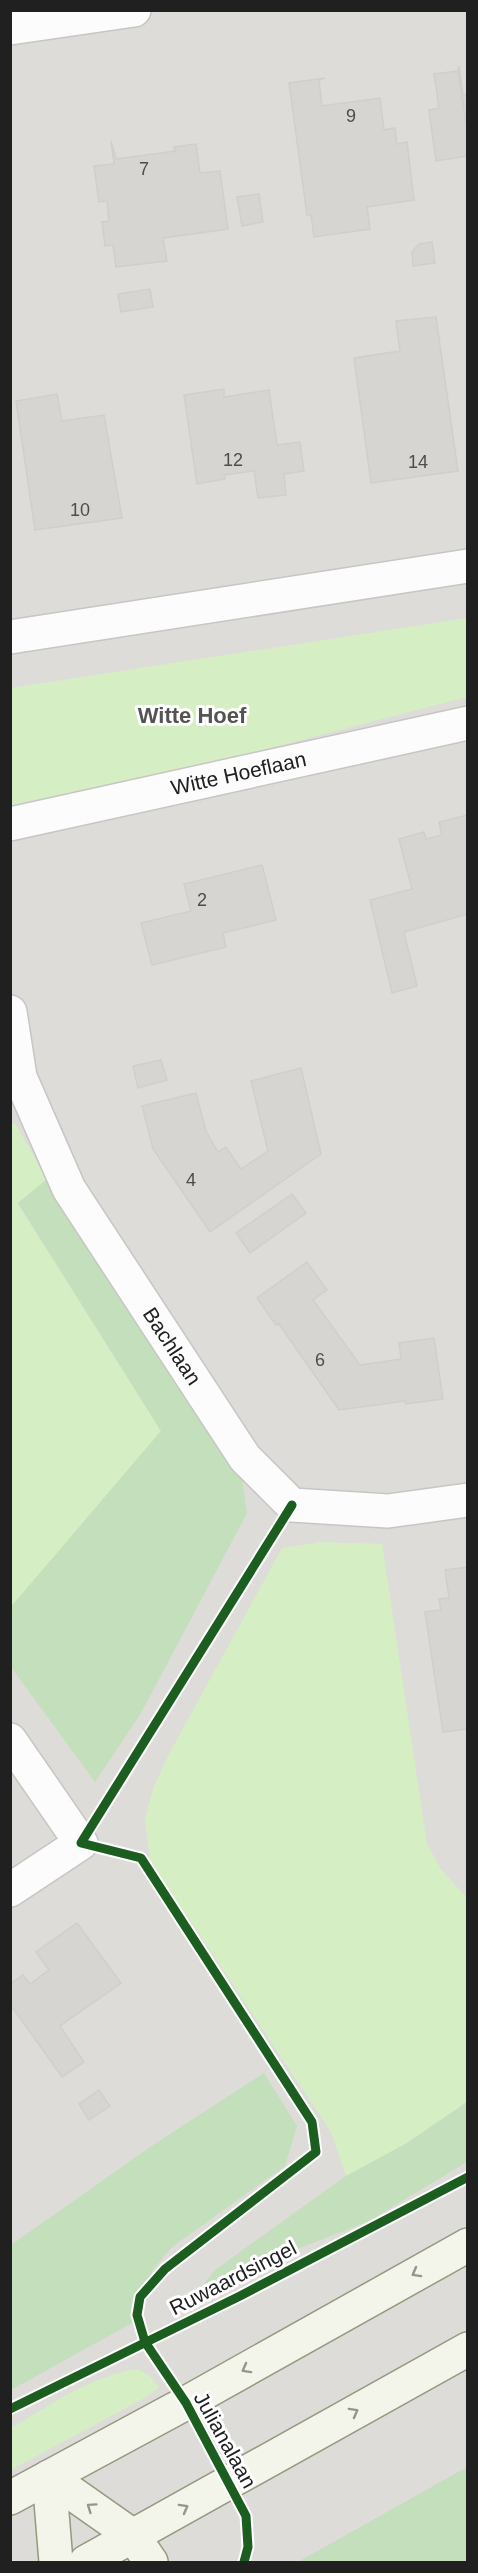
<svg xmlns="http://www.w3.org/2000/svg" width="478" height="2573" font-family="Helvetica,sans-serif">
<rect width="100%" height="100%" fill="#eeede8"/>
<rect fill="#dddcd9" x="11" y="11" width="456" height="2551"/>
<g fill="#d6eec4">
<polygon points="467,618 467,697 15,814 10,790 10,688"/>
<polygon points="15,1123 47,1179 18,1204 161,1431 11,1608 10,1125"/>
<polygon points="320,1542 382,1544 427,1844 441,1869 467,1898 467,2102 407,2143 346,2176 331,2132 150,1860 145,1819 153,1789 169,1754 282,1548"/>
<path d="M137 2369 149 2375 159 2387 148 2396 11 2470V2428C50 2405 91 2376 137 2369Z"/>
</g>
<g fill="#c4dfbb">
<polygon points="47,1179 242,1478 247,1513 141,1713 95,1782 11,1667 10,1608 161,1431 18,1203"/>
<polygon points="264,2073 297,2126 285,2166 172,2247 154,2268 145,2286 141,2318 11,2390 11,2245 153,2145"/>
<polygon points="467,2102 467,2162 367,2222 202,2286 215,2270 346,2176 407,2143"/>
<polygon points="467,2467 467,2562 298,2562"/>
</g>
<g fill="#d6d5d1" stroke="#d1cfc9" stroke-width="1.5">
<polygon points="459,67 463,94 468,94 468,137 458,68"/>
<polygon points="458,71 468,137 468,156 436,161 429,110 439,108 434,74"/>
<polygon points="325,78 319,80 322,106 380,98 384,130 395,128 397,144 407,142 414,200 367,207 370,229 314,237 311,215 307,215 289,83"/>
<polygon points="111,141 116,159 175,151 174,147 196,144 200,173 220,171 228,229 163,238 167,261 116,267 113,245 105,246 102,222 109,221 107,201 99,202 94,166 114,164"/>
<polygon points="259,194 263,222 242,226 237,197"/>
<polygon points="432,242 435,263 413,266 412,252 419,244"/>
<polygon points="150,289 153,307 121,312 118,294"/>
<polygon points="436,317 458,471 371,483 354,358 400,351 396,321"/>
<polygon points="224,389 224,397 269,390 277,445 300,442 304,471 284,474 286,495 258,498 254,471 224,475 225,479 197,484 184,395"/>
<polygon points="57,394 62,421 104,415 122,518 35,530 16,401"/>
<polygon points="468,815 468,914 404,932 417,986 392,993 370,900 412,889 399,839 424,832 426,839 442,835 439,822"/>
<polygon points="262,865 276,920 223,933 226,947 152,965 141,923 191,911 184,884"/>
<polygon points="161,1060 167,1080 138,1088 133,1066"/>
<polygon points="301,1068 321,1154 210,1232 153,1149 142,1106 196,1093 206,1131 218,1152 226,1147 241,1169 268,1151 251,1081"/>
<polygon points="292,1194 306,1213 250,1253 236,1233"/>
<polygon points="307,1262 327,1290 313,1300 360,1365 401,1359 399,1343 434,1338 443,1399 406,1404 405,1401 339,1410 279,1324 276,1325 257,1298"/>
<polygon points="468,1567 468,1729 443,1732 425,1612 441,1610 439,1599 449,1598 445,1570"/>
<polygon points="77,1923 121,1983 60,2026 84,2062 62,2077 10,2004 10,1984 23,1975 30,1984 49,1970 36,1952"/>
<polygon points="99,2090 110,2106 89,2120 79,2104"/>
</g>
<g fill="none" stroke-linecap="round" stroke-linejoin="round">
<g stroke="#c7c6c4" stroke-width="36">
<g id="minor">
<polyline points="10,28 134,10"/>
<polyline points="10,637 468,566"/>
<path id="s1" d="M10 824 468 723"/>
<path id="s2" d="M10 1012 20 1077 69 1189 245 1458 292 1505 388 1511 468 1500"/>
<polyline points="10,1740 81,1843 10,1890"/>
</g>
</g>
<g stroke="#94997f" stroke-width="36">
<g id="secondary">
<polyline points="49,2477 133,2536 151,2562"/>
<polyline points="49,2477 56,2562"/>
<polyline points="10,2498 186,2403 468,2245"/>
<polyline points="86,2562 468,2349"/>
</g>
</g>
<use href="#minor" stroke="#fcfcfc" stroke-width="33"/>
<use href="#secondary" stroke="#f3f5eb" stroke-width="33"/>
<g stroke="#fff" stroke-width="13">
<g id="cycleway">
<polyline points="10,2409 240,2296 468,2177"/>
<polyline points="244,2562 248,2547 246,2516 186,2403 145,2342 137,2315 140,2297 165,2269 316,2152 312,2122 141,1858 81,1843 292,1505"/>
</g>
</g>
<use href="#cycleway" stroke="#1b5e20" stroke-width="9"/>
</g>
<defs><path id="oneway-chevron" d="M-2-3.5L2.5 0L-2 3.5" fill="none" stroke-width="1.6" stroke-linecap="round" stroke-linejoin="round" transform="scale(1.5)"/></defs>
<g stroke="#949590">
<use href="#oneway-chevron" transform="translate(416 2273) rotate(151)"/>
<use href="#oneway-chevron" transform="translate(246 2369) rotate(151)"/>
<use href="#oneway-chevron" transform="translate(354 2412) rotate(-29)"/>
<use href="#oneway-chevron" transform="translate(91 2507) rotate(-145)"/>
<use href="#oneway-chevron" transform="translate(184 2508) rotate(-29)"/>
</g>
<g text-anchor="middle" stroke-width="6" stroke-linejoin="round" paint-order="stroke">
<g font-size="18" fill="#4e4d4c">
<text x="351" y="122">9</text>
<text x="144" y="175">7</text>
<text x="233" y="466">12</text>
<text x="418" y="468">14</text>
<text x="80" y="516">10</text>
<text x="202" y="906">2</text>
<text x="191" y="1186">4</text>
<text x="320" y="1366">6</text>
</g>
<g font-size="21" fill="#202020" stroke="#fff">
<text dy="7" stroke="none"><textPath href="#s1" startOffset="234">Witte Hoeflaan</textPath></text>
<text dy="7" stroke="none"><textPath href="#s2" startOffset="376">Bachlaan</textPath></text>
<text transform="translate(233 2278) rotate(-27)" y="7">Ruwaardsingel</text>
<text transform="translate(225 2440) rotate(61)" y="7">Julianalaan</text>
</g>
<g font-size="22" font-weight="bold" fill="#535353" stroke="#fff">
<text x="192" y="723">Witte Hoef</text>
</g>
</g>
<rect width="478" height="2573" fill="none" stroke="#202020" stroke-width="24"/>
</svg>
